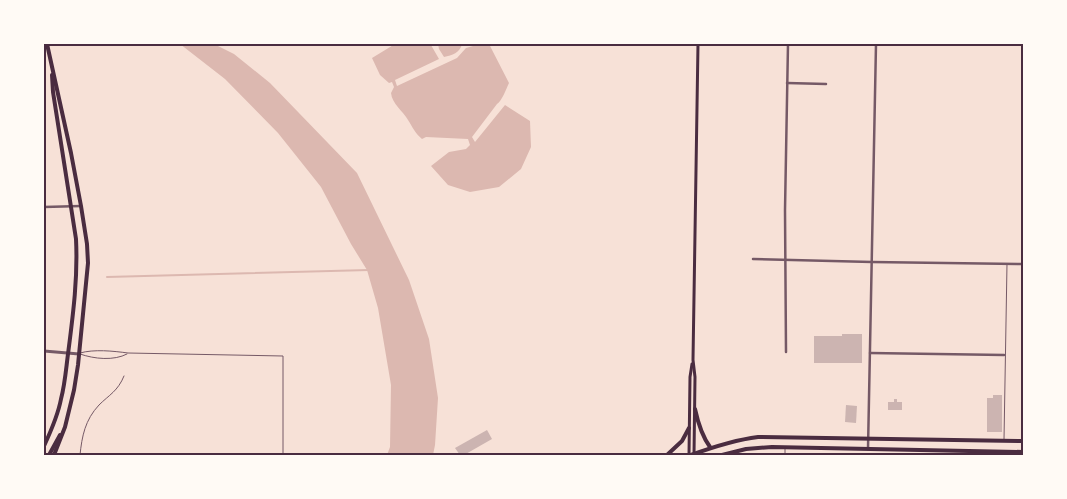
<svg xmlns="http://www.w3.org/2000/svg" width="1067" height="499" font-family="'Fira Sans',sans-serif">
<rect width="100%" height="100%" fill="#f7e1d7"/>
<g fill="#dcb8b0">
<polygon points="180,44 214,44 234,54 270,83 357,173 409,280 429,339 438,398 435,445 433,455 387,455 390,447 391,385 378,308 367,270 351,244 321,187 278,133 225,79"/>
<path d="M395 44H432L431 45 439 59 395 80 397 86 457 58 466 48 473 46 474 44H489L509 83C506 89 502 101 497 104L472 137 475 142 505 105 530 121 531 147 521 169 499 187 470 192 448 185 431 166 449 152 466 149 470 145 468 139 426 137 422 139C415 133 413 128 408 120 403 111 392 104 391 93L394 87 392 82 389 83 380 75 372 58Z"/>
<path d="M438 44H462C460 53 452 55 444 57L439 49Z"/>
</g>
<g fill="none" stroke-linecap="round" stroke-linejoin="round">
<polyline stroke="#dcb8b0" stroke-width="2" points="107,277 369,270"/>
</g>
<g fill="#ccb4b1">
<polygon points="842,334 862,334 862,363 814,363 814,336 842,336"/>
<polygon points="993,395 1002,395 1002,432 987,432 987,398 993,398"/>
<polygon points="894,399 897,399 897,402 902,402 902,410 888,410 888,402 894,402"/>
<polygon points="846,405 857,406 856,423 845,422"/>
<polygon points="487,430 492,439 464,455 460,455 455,448"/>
</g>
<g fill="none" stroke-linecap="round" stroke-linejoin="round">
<g stroke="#755966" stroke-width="1">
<path d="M80 353C94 349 113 351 128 353L283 356V455"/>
<path d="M80 354C94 359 114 361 127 354"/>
<polyline points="1004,440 1007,264"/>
<polyline points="785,448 785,455"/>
<path d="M80 455C82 436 85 420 99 405 109 395 118 391 124 376"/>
</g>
<g stroke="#755966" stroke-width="2.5">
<polyline points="787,83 826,84"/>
<polyline points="44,207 81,206"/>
<polyline points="753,259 872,262 1023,264"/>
<polyline points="786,352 785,210 788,44"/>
<polyline points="870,353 1004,355"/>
<polyline points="868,449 876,44"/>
</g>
<polyline stroke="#755966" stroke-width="3" points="44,351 79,354"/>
<g stroke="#4a2c40" stroke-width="3">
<polyline points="689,455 690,377 692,364"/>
<polyline points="694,455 695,377 693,360 698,44"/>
</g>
<g stroke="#4a2c40" stroke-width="4">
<polyline points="47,44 71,153 81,206 87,244 88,263 78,365 74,390 65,427 54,455"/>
<path d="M44 446C51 431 58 415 61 399 65 384 66 369 68 354 73 315 78 278 76 239L53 92 52 75"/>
<polyline points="49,455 60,435"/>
</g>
<g stroke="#4a2c40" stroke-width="4">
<path d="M695 409C698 423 702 436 710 447"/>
<polyline points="667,455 682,441 689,428"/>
<path d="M691 455C713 447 734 440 758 437L1023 441"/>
<polyline points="722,455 746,449 772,447 1023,452"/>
</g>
</g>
<rect width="1067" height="499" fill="none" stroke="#fffaf5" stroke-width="90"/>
<rect x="45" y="45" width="977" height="409" fill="none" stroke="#4a2c40" stroke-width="2"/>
</svg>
